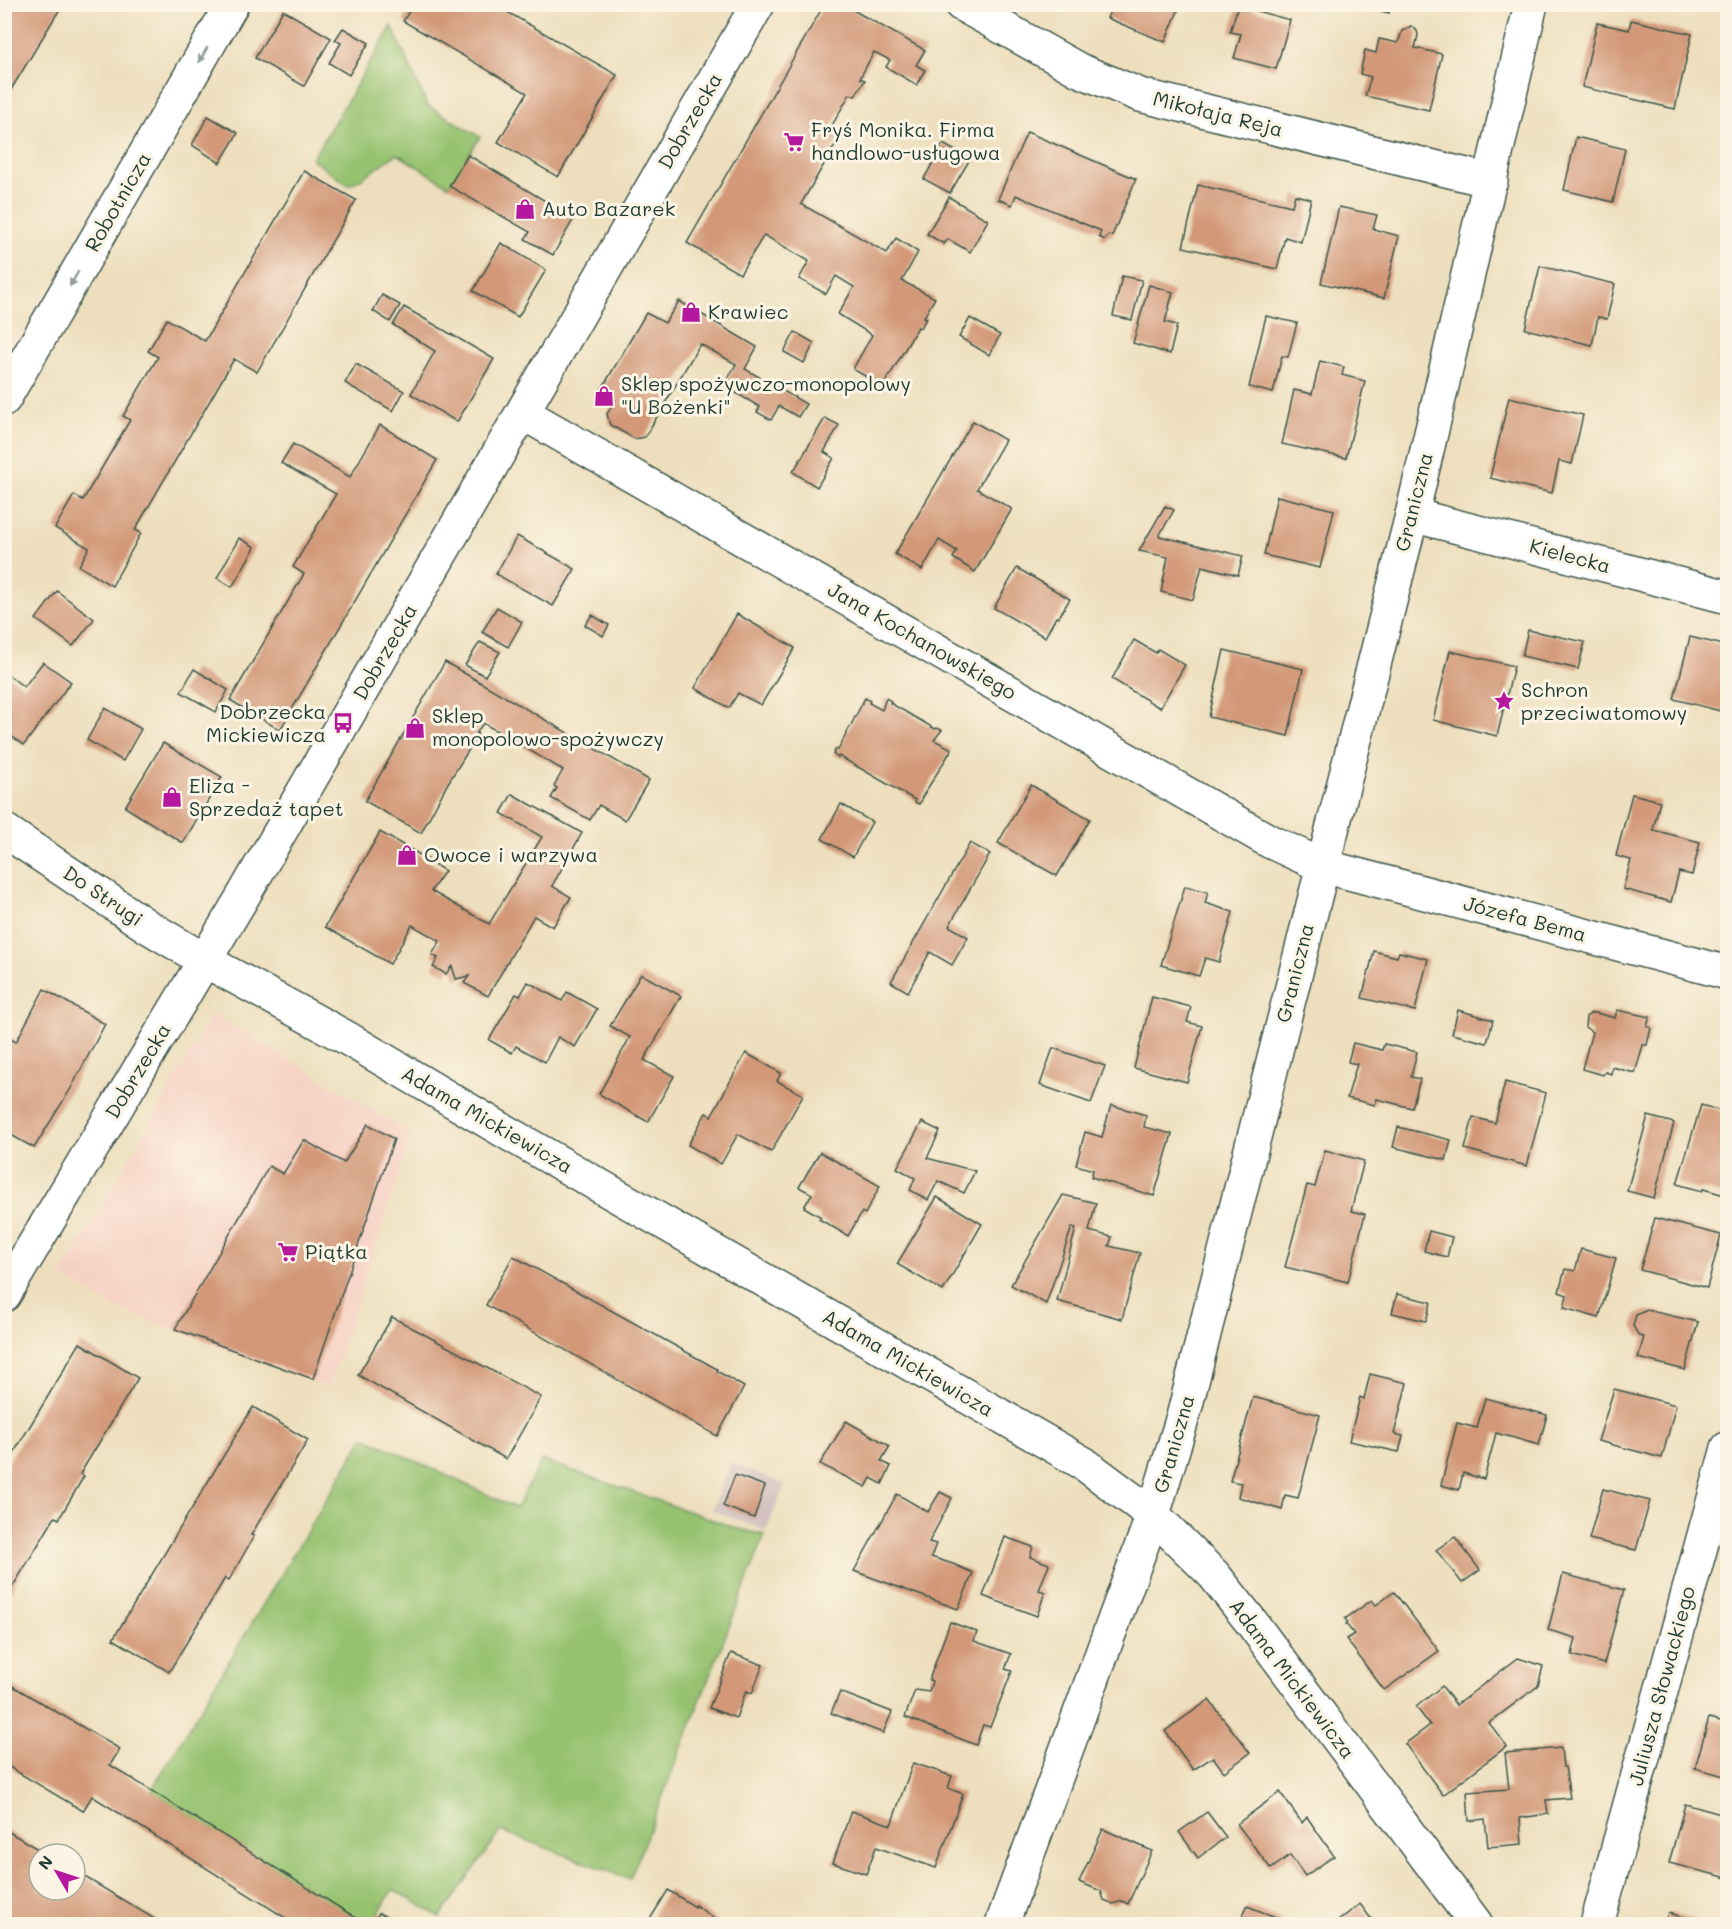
<svg xmlns="http://www.w3.org/2000/svg" width="1732" height="1929" font-family="Mali,sans-serif">
<rect width="100%" height="100%" fill="#fcf5e5"/>
<filter id="ink" filterUnits="userSpaceOnUse"><feTurbulence type="fractalNoise" baseFrequency=".0167" numOctaves="2"/><feDisplacementMap in="SourceGraphic" scale="12" xChannelSelector="R" yChannelSelector="G"/><feConvolveMatrix kernelMatrix="1 2 1 2 8 2 1 2 1" color-interpolation-filters="sRGB"/></filter>
<filter id="wash" filterUnits="userSpaceOnUse"><feTurbulence type="fractalNoise" baseFrequency=".008" numOctaves="4" result="noise"/><feDisplacementMap in="SourceGraphic" scale="24" xChannelSelector="R" yChannelSelector="G"/><feGaussianBlur stdDeviation="1.35" result="paint"/><feColorMatrix in="noise" values="0 0 0 0 0 0 0 0 0 0 0 0 0 0 0 0 0 1.4 0 .05"/><feComposite in="paint" operator="in"/></filter>
<g filter="url(#wash)">
<rect width="100%" height="100%" fill="#eddfbd"/>
<polygon fill="#f6d2c4" points="213,1014 412,1134 329,1387 115,1308 61,1276"/>
<polygon fill="#d1bfbe" points="731,1463 785,1484 766,1531 712,1510"/>
<g fill="#96c26f" stroke="#5a8052" stroke-width="1.5">
<polygon points="392,26 427,105 480,137 449,186 397,154 359,180 348,185 312,159"/>
<polygon points="364,1437 516,1508 542,1460 739,1529 765,1535 630,1879 501,1831 440,1917 393,1889 372,1924 364,1924 151,1791"/>
</g>
<g id="blocks">
<g fill="#d29878">
<polygon points="4,4 63,4 4,101"/>
<polygon points="1113,4 1181,4 1165,42 1107,18"/>
<polygon points="1357,4 1391,4 1389,13"/>
<polygon points="413,5 495,5 617,75 558,177 498,142 527,93 403,21"/>
<polygon points="824,5 844,5 925,50 916,65 925,70 917,85 886,67 890,60 874,52 860,78 865,80 855,96 850,94 830,129 841,135 801,204 887,253 896,238 918,252 902,281 935,298 924,317 927,318 920,328 918,327 883,387 853,369 872,335 838,314 854,287 836,276 826,294 799,279 809,261 764,235 740,274 687,243"/>
<polygon points="1238,6 1290,20 1276,69 1234,58 1241,34 1230,32"/>
<polygon points="283,10 331,38 304,86 255,58"/>
<polygon points="1631,20 1692,34 1675,109 1582,87 1597,23 1629,30"/>
<polygon points="1411,26 1417,31 1418,35 1415,48 1442,54 1429,110 1365,96 1371,77 1360,74 1365,50 1376,53 1379,39 1398,43 1402,31"/>
<polygon points="343,28 369,43 349,75 329,63 341,43 335,40"/>
<polygon points="208,116 238,133 220,163 192,145"/>
<polygon points="1027,132 1136,179 1112,236 1108,235 1105,240 1099,237 1101,231 1016,195 1012,205 998,199"/>
<polygon points="1576,137 1625,149 1613,202 1564,190"/>
<polygon points="943,144 970,159 950,193 924,179"/>
<polygon points="468,155 574,218 553,255 525,239 530,232 449,186"/>
<polygon points="304,171 356,200 257,372 234,359 135,530 141,533 112,586 79,566 89,548 55,528 74,495 83,500 130,420 123,416 158,357 148,351 167,319 205,341"/>
<polygon points="1198,185 1292,206 1295,195 1311,199 1301,242 1285,237 1277,269 1183,247"/>
<polygon points="949,197 988,220 970,252 948,239 944,244 927,234"/>
<polygon points="1339,207 1377,215 1373,229 1399,236 1384,298 1321,283"/>
<polygon points="501,243 546,270 518,317 473,291"/>
<polygon points="1540,266 1615,284 1607,319 1598,317 1592,345 1525,329"/>
<polygon points="1122,276 1142,280 1132,320 1113,316"/>
<polygon points="1149,285 1173,292 1165,322 1177,325 1170,354 1133,343"/>
<polygon points="382,295 400,305 390,322 373,311"/>
<polygon points="679,301 757,347 745,369 806,404 798,417 779,406 771,420 757,412 760,407 724,386 736,364 700,344 645,437 635,439 610,425 607,414 615,400 600,392 646,313 665,323"/>
<polygon points="404,307 494,359 457,422 411,394 435,351 393,325"/>
<polygon points="1266,316 1297,323 1288,357 1282,356 1273,393 1249,387"/>
<polygon points="970,318 1000,335 989,355 959,337"/>
<polygon points="795,332 814,343 804,363 784,352"/>
<polygon points="1320,361 1344,367 1342,375 1365,381 1346,458 1282,444 1294,390 1312,394"/>
<polygon points="356,364 404,391 393,411 345,383"/>
<polygon points="1509,397 1583,415 1572,464 1559,461 1552,493 1490,478"/>
<polygon points="825,418 839,425 824,452 834,458 817,487 793,472"/>
<polygon points="973,421 1005,440 977,489 1012,509 975,572 953,558 957,551 939,540 922,570 895,554"/>
<polygon points="380,425 437,460 280,730 230,700 304,574 293,567 336,494 281,463 293,444 350,477"/>
<polygon points="1727,483 1728,483 1728,509 1721,507"/>
<polygon points="1277,496 1334,510 1320,568 1264,555"/>
<polygon points="1165,506 1174,510 1159,536 1243,556 1238,575 1202,566 1193,600 1161,592 1168,557 1139,551"/>
<polygon points="517,536 575,569 553,606 496,574"/>
<polygon points="239,538 255,547 232,587 217,578"/>
<polygon points="1017,568 1070,599 1058,618 1056,617 1045,637 994,608"/>
<polygon points="57,591 94,619 73,646 36,619"/>
<polygon points="497,607 522,622 508,647 482,632"/>
<polygon points="737,614 795,648 761,705 738,693 729,708 695,688"/>
<polygon points="592,615 609,625 603,636 585,625"/>
<polygon points="1528,630 1585,642 1578,669 1522,656"/>
<polygon points="1690,637 1728,646 1728,713 1674,699"/>
<polygon points="1134,640 1156,653 1158,649 1185,665 1160,708 1112,679"/>
<polygon points="480,642 500,652 485,676 465,665"/>
<polygon points="1224,650 1303,669 1288,736 1209,717"/>
<polygon points="1450,651 1514,666 1497,736 1433,720"/>
<polygon points="43,662 71,682 24,745 4,731 4,678 7,674 24,687"/>
<polygon points="445,662 649,780 625,820 599,805 590,820 551,798 557,788 554,786 563,770 483,723 476,734 478,735 448,783 421,833 365,801"/>
<polygon points="194,669 228,690 216,712 181,692"/>
<polygon points="865,698 870,701 869,703 882,710 886,698 891,701 890,703 935,729 937,728 942,730 934,740 952,749 921,799 922,800 919,804 915,802 915,800 839,756 838,758 833,754 836,749 838,750"/>
<polygon points="105,708 141,729 123,761 87,740"/>
<polygon points="163,743 222,777 183,843 125,807"/>
<polygon points="1031,785 1090,819 1057,876 998,843"/>
<polygon points="512,794 582,833 552,886 571,897 553,927 534,916 488,996 464,983 469,976 456,979 452,966 446,974 433,967 438,958 432,955 440,941 412,925 390,964 325,927 380,832 431,861 430,862 445,871 431,891 489,924 542,837 501,813"/>
<polygon points="1632,794 1660,801 1653,830 1700,842 1692,875 1679,872 1671,902 1623,889 1631,860 1616,856"/>
<polygon points="841,804 872,822 853,857 822,839"/>
<polygon points="970,843 990,854 949,926 968,937 952,965 930,952 908,992 891,982"/>
<polygon points="1185,886 1208,892 1205,903 1233,912 1219,962 1205,958 1199,976 1161,965"/>
<polygon points="1374,951 1397,957 1399,952 1428,959 1415,1011 1362,998"/>
<polygon points="641,974 681,996 644,1060 674,1076 648,1122 599,1094 630,1037 610,1026"/>
<polygon points="528,982 562,1001 567,992 597,1009 575,1047 558,1037 545,1062 516,1046 512,1053 489,1040 516,994 520,996"/>
<polygon points="44,989 105,1024 70,1090 34,1148 4,1131 4,1077 7,1073 4,1072 4,1035 16,1042"/>
<polygon points="1152,997 1191,1007 1187,1022 1202,1026 1187,1082 1134,1068"/>
<polygon points="1458,1010 1493,1020 1487,1043 1452,1034"/>
<polygon points="1617,1010 1650,1017 1647,1026 1651,1028 1647,1045 1643,1045 1635,1073 1612,1067 1611,1074 1605,1072 1603,1075 1582,1069 1592,1032 1585,1027 1586,1017 1591,1013 1596,1013 1615,1018"/>
<polygon points="1353,1043 1382,1050 1384,1044 1417,1052 1411,1077 1420,1079 1412,1108 1377,1099 1375,1105 1347,1098 1357,1064 1348,1062"/>
<polygon points="1053,1048 1105,1066 1091,1103 1040,1085"/>
<polygon points="746,1053 781,1073 777,1081 803,1095 771,1152 738,1134 721,1164 688,1145 706,1113 711,1116"/>
<polygon points="1505,1082 1546,1093 1527,1166 1465,1149 1473,1117 1495,1123"/>
<polygon points="1111,1105 1146,1115 1144,1127 1172,1134 1154,1196 1091,1177 1093,1170 1076,1165 1085,1132 1102,1137"/>
<polygon points="1701,1105 1728,1113 1728,1196 1703,1189 1702,1191 1677,1184"/>
<polygon points="1648,1116 1674,1123 1654,1198 1627,1191"/>
<polygon points="922,1122 940,1131 927,1158 975,1171 964,1193 938,1181 928,1200 910,1190 915,1178 897,1168"/>
<polygon points="368,1124 394,1139 313,1379 175,1329 269,1166 283,1174 304,1140 344,1163"/>
<polygon points="1398,1127 1451,1140 1446,1160 1393,1147"/>
<polygon points="1325,1150 1364,1161 1351,1211 1365,1214 1348,1282 1285,1267 1307,1185 1315,1187"/>
<polygon points="820,1152 880,1186 865,1214 862,1212 848,1236 819,1219 821,1217 804,1207 812,1194 799,1187"/>
<polygon points="1063,1195 1096,1203 1089,1231 1112,1237 1109,1246 1140,1253 1122,1319 1057,1301 1076,1228 1072,1227 1046,1304 1011,1285"/>
<polygon points="937,1197 982,1224 943,1291 897,1264"/>
<polygon points="1655,1218 1721,1235 1707,1288 1640,1270"/>
<polygon points="1429,1231 1452,1237 1447,1257 1424,1251"/>
<polygon points="1581,1249 1616,1258 1599,1318 1564,1308 1567,1295 1559,1292 1565,1269 1575,1271"/>
<polygon points="513,1256 717,1369 717,1371 744,1387 717,1436 486,1305"/>
<polygon points="1397,1294 1431,1302 1426,1321 1392,1313"/>
<polygon points="1647,1310 1698,1322 1685,1370 1638,1358 1644,1337 1639,1336 1633,1326 1636,1315"/>
<polygon points="392,1317 541,1397 506,1459 358,1375"/>
<polygon points="80,1343 138,1378 80,1474 84,1476 59,1519 55,1517 4,1601 4,1469"/>
<polygon points="1370,1374 1407,1383 1394,1434 1403,1436 1399,1452 1349,1441 1360,1397 1364,1399"/>
<polygon points="1614,1389 1676,1405 1662,1458 1598,1441"/>
<polygon points="1253,1397 1320,1415 1298,1498 1285,1495 1282,1510 1238,1497 1241,1483 1230,1481"/>
<polygon points="1485,1398 1547,1415 1539,1445 1496,1433 1484,1479 1463,1473 1459,1490 1441,1485 1457,1423 1477,1428"/>
<polygon points="253,1407 308,1440 251,1535 254,1536 229,1580 225,1578 169,1672 113,1639"/>
<polygon points="846,1421 890,1446 881,1461 891,1466 882,1484 871,1478 866,1487 820,1464"/>
<polygon points="735,1475 765,1486 754,1518 723,1506"/>
<polygon points="1603,1489 1650,1501 1636,1550 1589,1539"/>
<polygon points="940,1492 952,1498 929,1542 936,1544 931,1557 953,1564 973,1573 958,1609 854,1571 897,1494 928,1512"/>
<polygon points="1005,1537 1033,1547 1030,1557 1049,1564 1039,1590 1045,1592 1037,1616 983,1596"/>
<polygon points="1455,1537 1480,1570 1462,1583 1436,1550"/>
<polygon points="1563,1574 1624,1590 1604,1664 1572,1655 1576,1638 1548,1630"/>
<polygon points="1394,1592 1439,1651 1384,1690 1346,1639 1354,1634 1346,1624 1348,1623 1345,1619 1372,1600 1376,1605"/>
<polygon points="950,1622 977,1632 974,1641 1011,1654 1005,1669 1012,1671 990,1727 983,1725 976,1745 905,1717 915,1690 929,1692 932,1681 929,1680"/>
<polygon points="731,1653 763,1665 752,1693 746,1691 736,1718 709,1708"/>
<polygon points="1518,1658 1543,1666 1538,1686 1489,1723 1507,1746 1443,1795 1405,1744 1430,1725 1416,1707 1442,1686 1456,1705"/>
<polygon points="4,1681 120,1749 110,1765 366,1924 295,1924 92,1796 83,1811 4,1764"/>
<polygon points="840,1692 892,1712 883,1733 831,1713"/>
<polygon points="1209,1700 1250,1753 1224,1772 1213,1757 1193,1770 1165,1731"/>
<polygon points="1709,1718 1728,1723 1728,1777 1695,1768"/>
<polygon points="1561,1748 1563,1767 1565,1767 1570,1798 1546,1800 1548,1814 1520,1818 1522,1844 1488,1847 1485,1819 1469,1821 1467,1792 1509,1789 1505,1753"/>
<polygon points="913,1763 952,1776 948,1788 963,1794 936,1868 876,1847 866,1874 833,1863 851,1811 891,1825"/>
<polygon points="1280,1792 1302,1823 1307,1817 1334,1856 1305,1876 1290,1855 1271,1869 1237,1824"/>
<polygon points="1685,1804 1728,1816 1728,1878 1669,1863"/>
<polygon points="1207,1812 1226,1837 1198,1858 1179,1832"/>
<polygon points="4,1829 46,1854 39,1854 39,1890 75,1890 75,1871 163,1924 23,1924 4,1914"/>
<polygon points="1103,1829 1152,1851 1128,1904 1122,1901 1113,1904 1104,1900 1101,1891 1079,1882"/>
<polygon points="668,1890 695,1907 695,1905 722,1924 647,1924"/>
<polygon points="1360,1904 1375,1924 1334,1924"/>
<polygon points="1247,1906 1281,1919 1279,1924 1240,1924"/>
<polygon points="379,1913 399,1924 372,1924"/>
<polygon points="1668,1913 1709,1924 1664,1924"/>
</g>
</g>
</g>
<g filter="url(#ink)">
<use href="#blocks" fill-opacity="0" stroke="#3e5549" stroke-width="1.5"/>
<g fill="none" stroke-linecap="round" stroke-linejoin="round">
<g stroke="#3e5549" stroke-width="36">
<g id="minor">
<polyline points="961,4 1079,70 1140,95 1491,181"/>
<polyline points="4,399 232,4"/>
<polyline points="523,413 1269,841 1323,866 1728,973"/>
<polyline points="1412,515 1728,597"/>
<polyline points="4,830 147,926 204,960 345,1037 511,1135 1083,1463 1153,1515 1214,1575 1252,1623 1476,1924"/>
<polyline points="1002,1924 1153,1515 1184,1413 1412,515 1531,4"/>
<polyline points="1597,1924 1728,1448"/>
</g>
</g>
<g stroke="#3e5549" stroke-width="36">
<polyline id="tertiary" points="4,1295 242,898 758,4"/>
</g>
<use href="#minor" stroke="#fff" stroke-width="33"/>
<use href="#tertiary" stroke="#fff" stroke-width="33"/>
</g>
<defs><path id="oneway-solid" d="M-6-.8H1V-3.2L6.5 0L1 3.2V.8H-6Z" transform="scale(1.5)"/></defs>
<g fill="#8f9e9a">
<use href="#oneway-solid" transform="translate(203 55) rotate(120)"/>
<use href="#oneway-solid" transform="translate(74 279) rotate(120)"/>
</g>
</g>
<defs>
<g id="supermarket-bare" transform="scale(1.62)"><path d="M-6-5.5h2.5l.6 2H6L4.5 2H-2.5L-4.4-4H-6ZM-1.5 3.2a1.3 1.3 0 1 0 .1 0ZM3 3.2a1.3 1.3 0 1 0 .1 0Z" fill="#b5179e" stroke="#fcf5e5" stroke-width="2.5" paint-order="stroke"/></g>
<g id="shop-bare" transform="scale(1.62)"><path d="M-5-2.5h2.3a2.7 3.5 0 0 1 5.4 0H5L5.5 6h-11ZM-1.5-2.5h3a1.5 2.3 0 0 0-3 0Z" fill="#b5179e" stroke="#fcf5e5" stroke-width="2.5" paint-order="stroke"/></g>
<g id="sight-bare" transform="scale(1.62)"><path d="M0-6L1.8-2.2L6-1.7L2.9 1.2L3.7 5.4L0 3.3L-3.7 5.4L-2.9 1.2L-6-1.7L-1.8-2.2Z" fill="#b5179e" stroke="#fcf5e5" stroke-width="2.5" paint-order="stroke"/></g>
<g id="bus-bare" transform="scale(1.62)"><path d="M-5-6H5V4H4V6H2V4H-2V6H-4V4H-5ZM-3.5-4V0h7V-4ZM-3.5 1.2v1.5H-2V1.2ZM2 1.2v1.5H3.5V1.2Z" fill="#b5179e" stroke="#fcf5e5" stroke-width="2.5" paint-order="stroke"/></g>
</defs>
<g fill-rule="evenodd">
<use href="#supermarket-bare" x="794" y="142"/>
<use href="#shop-bare" x="525" y="209"/>
<use href="#shop-bare" x="691" y="312"/>
<use href="#shop-bare" x="604" y="396"/>
<use href="#sight-bare" x="1504" y="701"/>
<use href="#bus-bare" x="343" y="723"/>
<use href="#shop-bare" x="415" y="728"/>
<use href="#shop-bare" x="172" y="797"/>
<use href="#shop-bare" x="407" y="855"/>
<use href="#supermarket-bare" x="288" y="1252"/>
</g>
<g text-anchor="middle" stroke-width="6" stroke-linejoin="round" paint-order="stroke">
<g font-size="20" fill="#1f3d34" stroke="#fcf5e5">
<text transform="translate(1218 114) rotate(14)" y="7">Mikołaja Reja</text>
<text transform="translate(690 121) rotate(-60)" y="7">Dobrzecka</text>
<text transform="translate(118 202) rotate(-60)" y="7">Robotnicza</text>
<text transform="translate(1414 502) rotate(-76)" y="7">Graniczna</text>
<text transform="translate(1570 556) rotate(15)" y="7">Kielecka</text>
<text transform="translate(922 641) rotate(30)" y="7">Jana Kochanowskiego</text>
<text transform="translate(385 652) rotate(-60)" y="7">Dobrzecka</text>
<text transform="translate(103 896) rotate(34)" y="7">Do Strugi</text>
<text transform="translate(1525 919) rotate(15)" y="7">Józefa Bema</text>
<text transform="translate(1295 973) rotate(-76)" y="7">Graniczna</text>
<text transform="translate(138 1071) rotate(-59)" y="7">Dobrzecka</text>
<text transform="translate(487 1120) rotate(30)" y="7">Adama Mickiewicza</text>
<text transform="translate(908 1363) rotate(30)" y="7">Adama Mickiewicza</text>
<text transform="translate(1174 1444) rotate(-74)" y="7">Graniczna</text>
<text transform="translate(1292 1679) rotate(53)" y="7">Adama Mickiewicza</text>
<text transform="translate(1662 1686) rotate(-75)" y="7">Juliusza Słowackiego</text>
</g>
<g font-size="20" fill="#1f3d34" stroke="#fcf5e5" text-anchor="start">
<text x="811" y="137">Fryś Monika. Firma<tspan x="811" dy="23">handlowo-usługowa</tspan></text>
<text x="542" y="216">Auto Bazarek</text>
<text x="708" y="319">Krawiec</text>
<text x="621" y="391">Sklep spożywczo-monopolowy<tspan x="621" dy="23">"U Bożenki"</tspan></text>
<text x="1521" y="697">Schron<tspan x="1521" dy="23">przeciwatomowy</tspan></text>
<text x="326" y="719" text-anchor="end">Dobrzecka<tspan x="326" dy="23">Mickiewicza</tspan></text>
<text x="432" y="723">Sklep<tspan x="432" dy="23">monopolowo-spożywczy</tspan></text>
<text x="189" y="793">Eliza -<tspan x="189" dy="23">Sprzedaż tapet</tspan></text>
<text x="424" y="862">Owoce i warzywa</text>
<text x="305" y="1259">Piątka</text>
</g>
</g>
<rect width="1732" height="1929" fill="none" stroke="#fcf5e5" stroke-width="24"/>
<g transform="translate(57 1872) rotate(309)"><circle r="28" fill="#fcf5e5" stroke="#a4ab9e" stroke-width="1.5"/>
<path d="M0-4.5L10 22L0 15L-10 22Z" fill="#b5179e"/>
<text y="-9" font-size="16" font-weight="bold" text-anchor="middle" fill="#1f3d34">N</text>
</g>
</svg>
